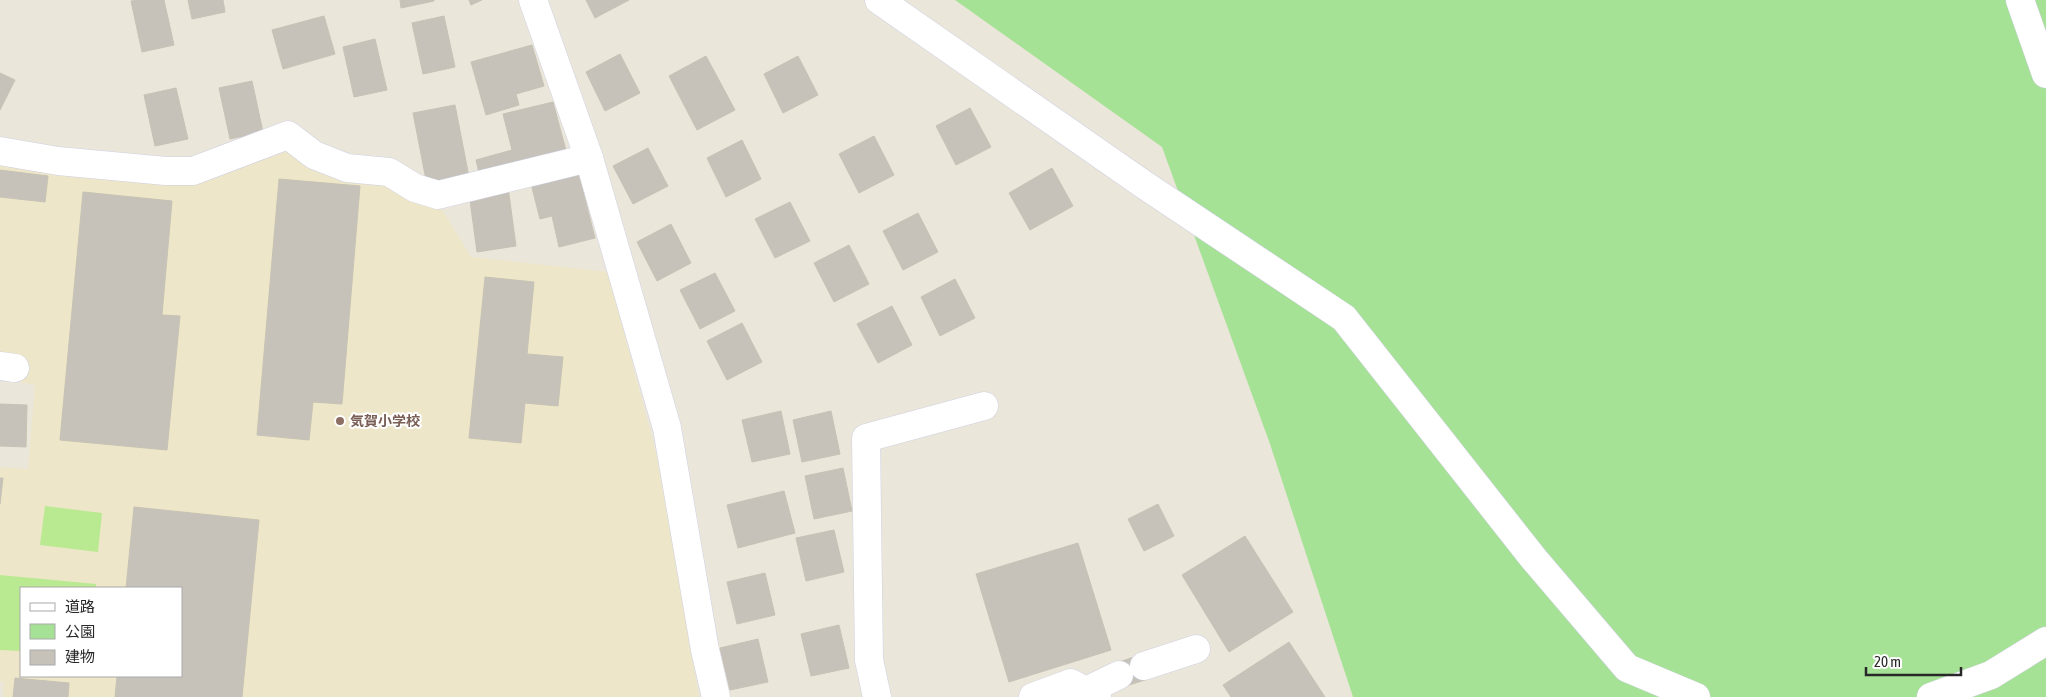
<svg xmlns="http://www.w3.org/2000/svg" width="2046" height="697" font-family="'Asap Condensed','Noto Sans JP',sans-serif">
<rect width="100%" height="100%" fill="#ebe6da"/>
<path fill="#ede6c9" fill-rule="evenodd" d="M288 149 389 184 441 208 471 257 608 272 657 457 699 697H3L4 682 0 681V467L28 469 35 385 0 378V161L190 183ZM21 588H181V676H21Z"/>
<polygon fill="#a6e296" points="955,0 2046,0 2046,697 1353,697 1270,444 1162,147"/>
<g fill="#b9ea91">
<polygon points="45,506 102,513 98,552 40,545"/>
<polygon points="0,575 96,584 96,588 21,588 21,651 0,650"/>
</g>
<g fill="#c6c2ba" stroke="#c6c2b4">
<polygon points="137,0 164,0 174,45 142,52 131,1"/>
<polygon points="188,0 223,0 225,12 192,19"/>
<polygon points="400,0 434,0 434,1 401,8"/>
<polygon points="469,0 482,0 471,5"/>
<polygon points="586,0 629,0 595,18"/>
<polygon points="324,16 335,54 283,69 272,30"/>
<polygon points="444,16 455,67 423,74 412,23"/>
<polygon points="375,39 387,90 354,97 343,47"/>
<polygon points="532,45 544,86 516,94 519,105 486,115 471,62"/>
<polygon points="620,54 640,93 605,111 586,72"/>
<polygon points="706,56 735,110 697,130 669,76"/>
<polygon points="798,56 818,95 783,113 764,74"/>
<polygon points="0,73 15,80 0,110"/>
<polygon points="252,81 263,132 230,139 219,88"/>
<polygon points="176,88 188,139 155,146 144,95"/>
<polygon points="553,102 567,154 480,177 476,160 512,150 503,114"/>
<polygon points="455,105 469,177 427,185 413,113"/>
<polygon points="970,108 991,147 956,165 936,126"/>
<polygon points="874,136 894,175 859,193 839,154"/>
<polygon points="742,140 761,179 726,197 707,158"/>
<polygon points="648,148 668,186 633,204 613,166"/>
<polygon points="577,168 595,238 559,247 552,216 540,219 530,180"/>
<polygon points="1052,168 1073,206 1030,230 1009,193"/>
<polygon points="0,170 48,176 45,202 0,197"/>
<polygon points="279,179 360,186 342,404 313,402 309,440 257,435"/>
<polygon points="508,187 516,246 477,252 469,193"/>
<polygon points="83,192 172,201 162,315 180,316 167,450 60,440"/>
<polygon points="790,202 810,241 775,258 755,219"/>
<polygon points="918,213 938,252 903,270 883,231"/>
<polygon points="671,224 691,263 657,281 637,242"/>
<polygon points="849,245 869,284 834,302 814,263"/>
<polygon points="715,273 735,311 700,329 680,290"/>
<polygon points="485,277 534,282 527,354 563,357 558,406 525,403 521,443 469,438"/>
<polygon points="955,279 975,318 940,336 921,297"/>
<polygon points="892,306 912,345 878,363 857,324"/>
<polygon points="742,323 762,362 727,380 707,341"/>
<polygon points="0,404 27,405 26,447 0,446"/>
<polygon points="781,411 790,454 752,462 742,420"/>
<polygon points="831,411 840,454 802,462 793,420"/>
<polygon points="843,468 852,511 814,519 805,476"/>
<polygon points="0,478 3,478 0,504"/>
<polygon points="784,491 795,533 738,548 727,505"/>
<polygon points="1158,504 1174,536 1144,551 1128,519"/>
<polygon points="134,507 259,520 242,697 115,697 117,676 181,676 181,588 126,588"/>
<polygon points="834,530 844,572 806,581 796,538"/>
<polygon points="1245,536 1293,612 1229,652 1182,575"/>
<polygon points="1078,543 1111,650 1009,682 976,574"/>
<polygon points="765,573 775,615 737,624 727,582"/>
<polygon points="839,625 849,668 811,676 801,634"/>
<polygon points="758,639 768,682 730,690 720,648"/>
<polygon points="1289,642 1325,697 1231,697 1223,685"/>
<polygon points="1140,655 1148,679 1123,687 1116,663"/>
<polygon points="15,678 69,683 68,697 13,697"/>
</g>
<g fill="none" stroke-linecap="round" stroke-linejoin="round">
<g stroke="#cfd0e2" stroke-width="29">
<g id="minor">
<polyline points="533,0 589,158 667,428 705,650 716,697"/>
<polyline points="879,0 1143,184 1344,318 1534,559 1627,668 1696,697"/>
<polyline points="2020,0 2046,74"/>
<polyline points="0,151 58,161 166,171 193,171 288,135 314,155 347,168 389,172 415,188 438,195 589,158"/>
<polyline points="0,366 15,368"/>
<polyline points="1144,666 1196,649"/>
<polyline points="1086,691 1119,675"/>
<polyline points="877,697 869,660 866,438 984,406"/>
<polyline points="1033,697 1071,683 1097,697"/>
<polyline points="1931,697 1991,675 2046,641"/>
</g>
</g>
<use href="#minor" stroke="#fff" stroke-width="28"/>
</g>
<circle fill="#8d6e63" stroke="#fff" stroke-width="2" cx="340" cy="421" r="5"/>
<g text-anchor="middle" stroke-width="4" stroke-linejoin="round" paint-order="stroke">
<g font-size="14" font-weight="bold" fill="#785e54" stroke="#fff" text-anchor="start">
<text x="350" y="426">気賀小学校</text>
</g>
</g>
<rect x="20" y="587" width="162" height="90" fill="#ffffff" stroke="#a9a9a9"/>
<rect x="30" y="603" width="25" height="8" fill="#ffffff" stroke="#a9a9a9"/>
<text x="65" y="612" font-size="15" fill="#282828">道路</text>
<rect x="30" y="624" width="25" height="15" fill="#a6e296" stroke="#a9a9a9"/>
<text x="65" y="637" font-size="15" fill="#282828">公園</text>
<rect x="30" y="650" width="25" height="15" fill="#c6c2ba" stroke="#a9a9a9"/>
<text x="65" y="662" font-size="15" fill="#282828">建物</text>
<path d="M1866 667v8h95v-8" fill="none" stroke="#282828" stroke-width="2.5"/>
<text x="1874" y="667" font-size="15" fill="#282828" stroke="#ffffff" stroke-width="4" paint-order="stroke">20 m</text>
</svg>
